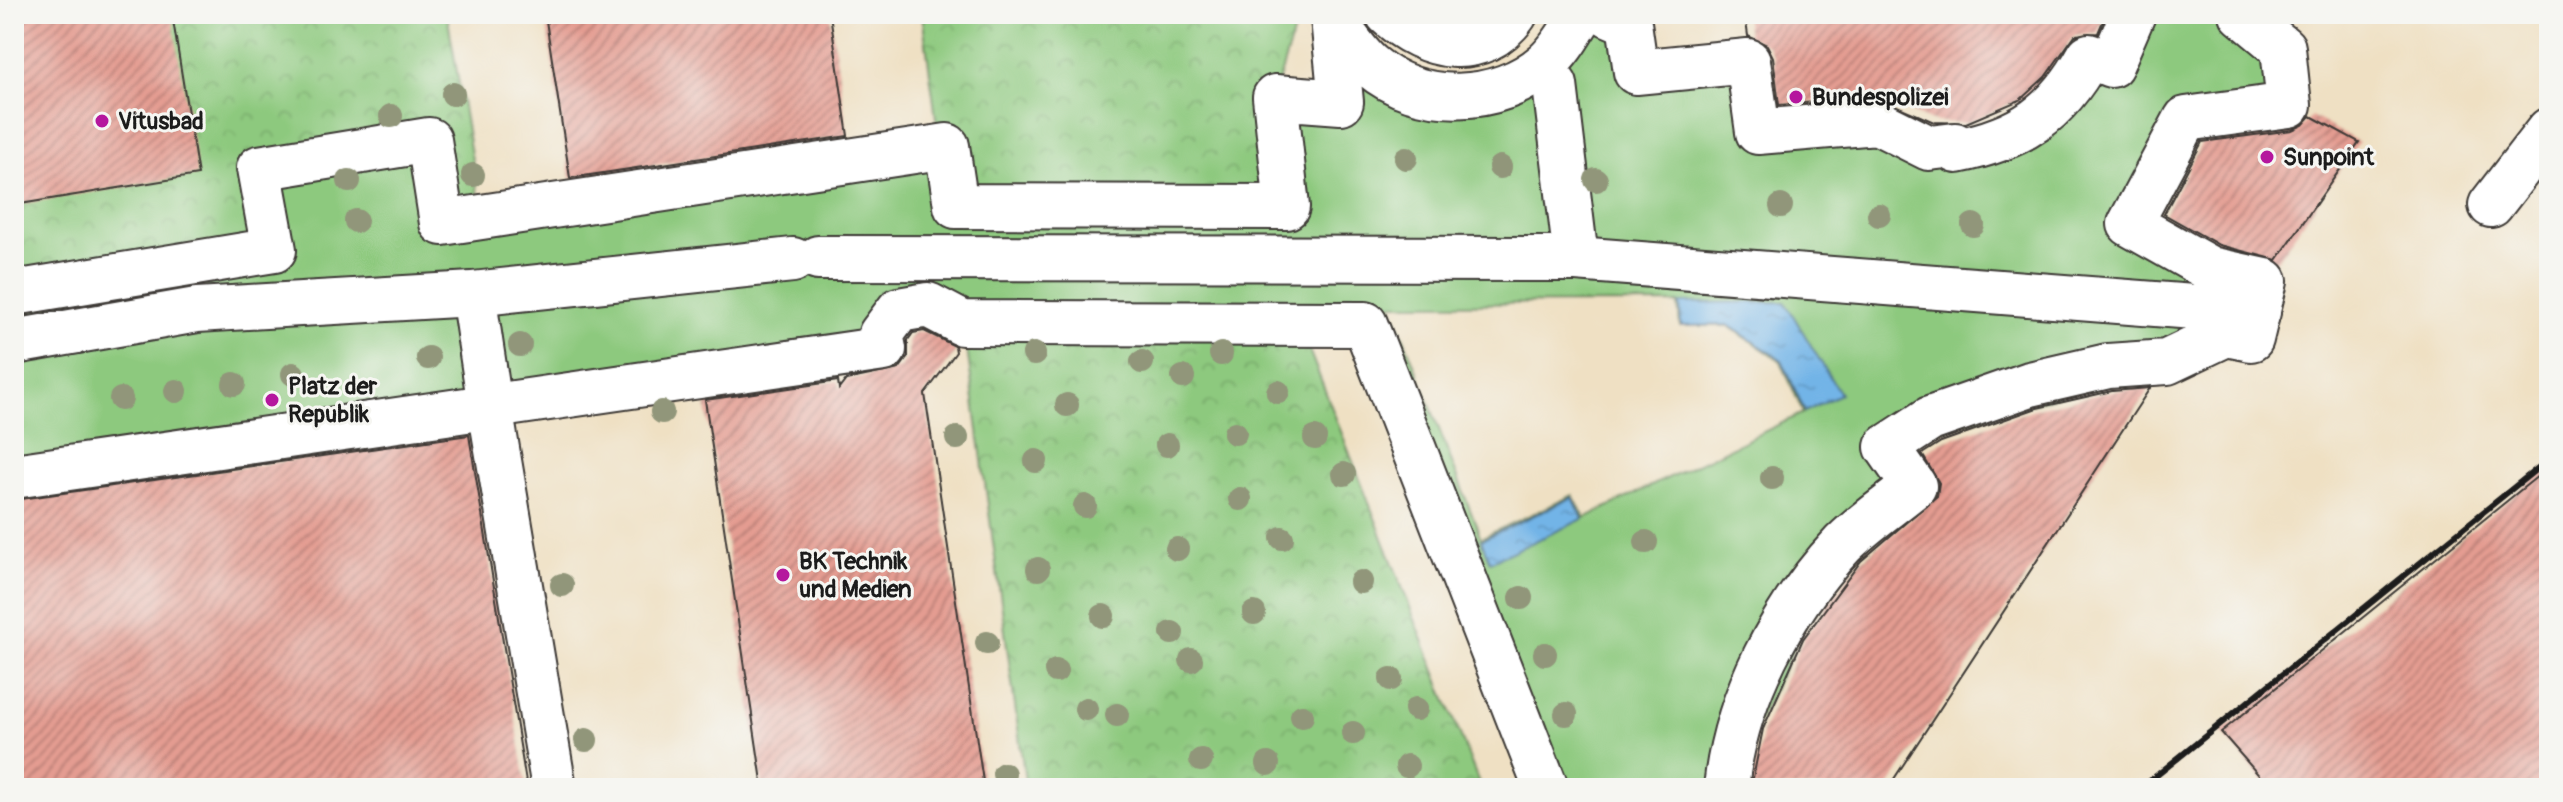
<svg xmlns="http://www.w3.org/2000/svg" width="2563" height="802" font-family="Pangolin,sans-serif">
<defs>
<pattern id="park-crowns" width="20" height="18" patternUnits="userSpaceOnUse" patternTransform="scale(2)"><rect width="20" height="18" fill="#8dc97e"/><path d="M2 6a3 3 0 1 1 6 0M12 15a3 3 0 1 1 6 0" fill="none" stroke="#79ac6c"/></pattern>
<pattern id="water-ripples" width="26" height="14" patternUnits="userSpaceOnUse" patternTransform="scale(2)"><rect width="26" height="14" fill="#72b4e7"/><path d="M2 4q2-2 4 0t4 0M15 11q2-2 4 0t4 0" fill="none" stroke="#629ac6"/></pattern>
<pattern id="building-hatch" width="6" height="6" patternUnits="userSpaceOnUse" patternTransform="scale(2)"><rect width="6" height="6" fill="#e49c91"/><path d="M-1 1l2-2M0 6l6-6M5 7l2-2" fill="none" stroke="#b87e76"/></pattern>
</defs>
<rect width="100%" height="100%" fill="#f6f6f2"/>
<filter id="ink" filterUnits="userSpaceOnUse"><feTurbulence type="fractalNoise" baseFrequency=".0125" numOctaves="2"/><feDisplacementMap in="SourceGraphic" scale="16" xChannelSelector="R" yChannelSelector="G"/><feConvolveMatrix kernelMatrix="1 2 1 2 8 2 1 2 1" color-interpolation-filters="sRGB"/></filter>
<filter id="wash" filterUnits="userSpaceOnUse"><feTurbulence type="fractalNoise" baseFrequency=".006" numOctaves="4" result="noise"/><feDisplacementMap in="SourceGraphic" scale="32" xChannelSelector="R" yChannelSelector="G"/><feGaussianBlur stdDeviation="1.8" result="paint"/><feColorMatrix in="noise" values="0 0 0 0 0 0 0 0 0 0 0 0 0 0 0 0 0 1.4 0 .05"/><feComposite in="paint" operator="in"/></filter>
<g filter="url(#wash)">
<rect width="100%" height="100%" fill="#efe0c3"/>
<g fill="url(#park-crowns)" stroke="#54724d" stroke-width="2">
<polygon points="14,14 447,14 481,212 14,291"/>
<polygon points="922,14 1299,14 1277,86 1302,332 1481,788 1026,788"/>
</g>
<path fill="#8dc97e" stroke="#54724d" stroke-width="2" fill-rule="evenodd" d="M1608 14 1636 72 1748 61 1758 132 1993 143 2133 14H2242L2289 105 2186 119 2130 223 2251 339 1887 446 1914 486 1844 544 1726 788H1546L1364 324 928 305 881 333 14 476V293L274 250 259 168 429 140 442 223 925 151 956 206 1287 207 1275 97 1319 99 1333 18 1436 96ZM1785 302 1805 412 1782 360 1728 325ZM1678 303 1680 326H1728L1781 361 1803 413 1585 518 1573 495 1481 538 1391 304Z"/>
<g fill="url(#water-ripples)" stroke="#476882" stroke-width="2">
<polygon points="1785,302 1840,394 1805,412 1782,360 1728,325 1681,326 1680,303"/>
<polygon points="1573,497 1583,519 1490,562 1481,540"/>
</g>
<g id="blocks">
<g fill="url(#building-hatch)">
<polygon points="14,14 172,14 198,175 14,205"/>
<polygon points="545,14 830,14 848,136 570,178"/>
<polygon points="1745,14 2106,14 2098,33 2075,35 2045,77 2020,100 1966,123 1934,122 1876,97 1779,105 1773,57 1767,45 1748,36"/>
<polygon points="2311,116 2359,142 2277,260 2219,245 2164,214 2202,142 2292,130 2303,125"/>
<polygon points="924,331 955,346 956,352 925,394 984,788 763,788 705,400 838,381 839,389 846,380 899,369 908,357 908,340 913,333"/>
<polygon points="2150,388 1888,788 1751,788 1763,729 1803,639 1861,561 1937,496 1939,483 1922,454 1941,442 2037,408 2112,391"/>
<polygon points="469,435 527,788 14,788 14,500"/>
<polygon points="2549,467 2549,788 2270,788 2221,732"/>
</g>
</g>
</g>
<g filter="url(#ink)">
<use href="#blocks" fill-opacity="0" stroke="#3c3935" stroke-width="2"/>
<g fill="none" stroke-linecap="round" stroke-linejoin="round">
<g stroke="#3c3935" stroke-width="48">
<g id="minor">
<path d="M1388 14C1425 49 1482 61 1515 14"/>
<path d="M1608 14 1629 23 1636 72 1748 61 1758 132 1877 122 1929 148 1955 145 1957 151C2021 138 2057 114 2089 56L2111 65 2133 14"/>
<polyline points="1555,85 1576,259"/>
<polyline points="2491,205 2549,130"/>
<polyline points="818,258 1576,259 2258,312"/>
<path d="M14 293 274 250 259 168 429 140 442 223 947 146 956 206 1287 207 1275 97 1341 102 1333 18C1344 34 1356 53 1371 66 1419 107 1498 105 1546 63 1561 50 1571 31 1582 14"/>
<polyline points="473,294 490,406"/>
<polyline points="14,342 197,310 473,294 793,260"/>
<polyline points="492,419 554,788"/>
<polyline points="14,476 884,349 881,334 899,310 928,305 962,323 1365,324 1546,788"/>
<path d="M1726 788C1735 699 1782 609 1843 544 1864 523 1891 505 1914 486L1887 447 1930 419 2030 384 2108 366 2167 362 2226 334 2251 339 2265 281 2210 269 2130 224 2186 119 2289 105 2283 48 2242 14"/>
</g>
</g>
<use href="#minor" stroke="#fff" stroke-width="44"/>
<polyline stroke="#1c1c1c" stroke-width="6" points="2141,788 2549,459"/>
</g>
<g fill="#91967a">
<circle cx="453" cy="94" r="12"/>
<circle cx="391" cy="116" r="12"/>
<circle cx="1406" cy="158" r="12"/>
<circle cx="1500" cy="167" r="12"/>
<circle cx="473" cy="175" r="12"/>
<circle cx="1596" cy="180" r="12"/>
<circle cx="349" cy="181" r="12"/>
<circle cx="1781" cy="206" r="12"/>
<circle cx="1879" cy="215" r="12"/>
<circle cx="356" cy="221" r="12"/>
<circle cx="1973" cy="225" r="12"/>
<circle cx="520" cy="345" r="12"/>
<circle cx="1034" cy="354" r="12"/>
<circle cx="1221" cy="354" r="12"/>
<circle cx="428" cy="358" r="12"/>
<circle cx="1142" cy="362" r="12"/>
<circle cx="293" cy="374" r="12"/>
<circle cx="1183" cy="377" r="12"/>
<circle cx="234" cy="384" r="12"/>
<circle cx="176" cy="391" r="12"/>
<circle cx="1278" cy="392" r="12"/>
<circle cx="121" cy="399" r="12"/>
<circle cx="1067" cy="405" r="12"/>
<circle cx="662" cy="412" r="12"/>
<circle cx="1235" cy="433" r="12"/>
<circle cx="957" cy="438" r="12"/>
<circle cx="1315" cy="438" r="12"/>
<circle cx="1167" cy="445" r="12"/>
<circle cx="1036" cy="461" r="12"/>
<circle cx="1344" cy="474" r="12"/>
<circle cx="1772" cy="478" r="12"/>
<circle cx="1240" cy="499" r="12"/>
<circle cx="1085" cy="506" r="12"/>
<circle cx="1282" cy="538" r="12"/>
<circle cx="1646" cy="542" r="12"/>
<circle cx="1177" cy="549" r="12"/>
<circle cx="1038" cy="569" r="12"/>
<circle cx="1361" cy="582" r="12"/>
<circle cx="562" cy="585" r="12"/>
<circle cx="1521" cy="598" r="12"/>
<circle cx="1254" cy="613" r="12"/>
<circle cx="1103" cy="616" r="12"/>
<circle cx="1172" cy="633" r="12"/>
<circle cx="987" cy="643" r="12"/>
<circle cx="1545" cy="654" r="12"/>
<circle cx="1191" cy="660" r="12"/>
<circle cx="1056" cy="671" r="12"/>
<circle cx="1391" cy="679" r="12"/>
<circle cx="1086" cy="709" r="12"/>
<circle cx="1416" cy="709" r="12"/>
<circle cx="1566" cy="714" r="12"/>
<circle cx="1117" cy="715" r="12"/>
<circle cx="1302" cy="716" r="12"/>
<circle cx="1353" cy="733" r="12"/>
<circle cx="586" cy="740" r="12"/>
<circle cx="1201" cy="760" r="12"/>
<circle cx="1268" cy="764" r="12"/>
<circle cx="1407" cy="766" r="12"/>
<circle cx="1004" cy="774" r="12"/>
</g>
</g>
<g fill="#b5179e" stroke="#f6f6f2" stroke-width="3">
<circle cx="1796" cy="97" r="8"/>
<circle cx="102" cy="121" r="8"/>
<circle cx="2267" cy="157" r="8"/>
<circle cx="272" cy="400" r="8"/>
<circle cx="783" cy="575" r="8"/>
</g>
<g text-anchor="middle" stroke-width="6" stroke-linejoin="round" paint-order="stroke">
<g font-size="24" font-weight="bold" fill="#1c1c1c" stroke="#f6f6f2" text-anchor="start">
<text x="1812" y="105">Bundespolizei</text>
<text x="118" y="129">Vitusbad</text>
<text x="2283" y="165">Sunpoint</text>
<text x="288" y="394">Platz der<tspan x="288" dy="28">Republik</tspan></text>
<text x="799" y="569">BK Technik<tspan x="799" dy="28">und Medien</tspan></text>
</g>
</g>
<rect width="2563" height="802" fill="none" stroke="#f6f6f2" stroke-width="48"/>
</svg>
